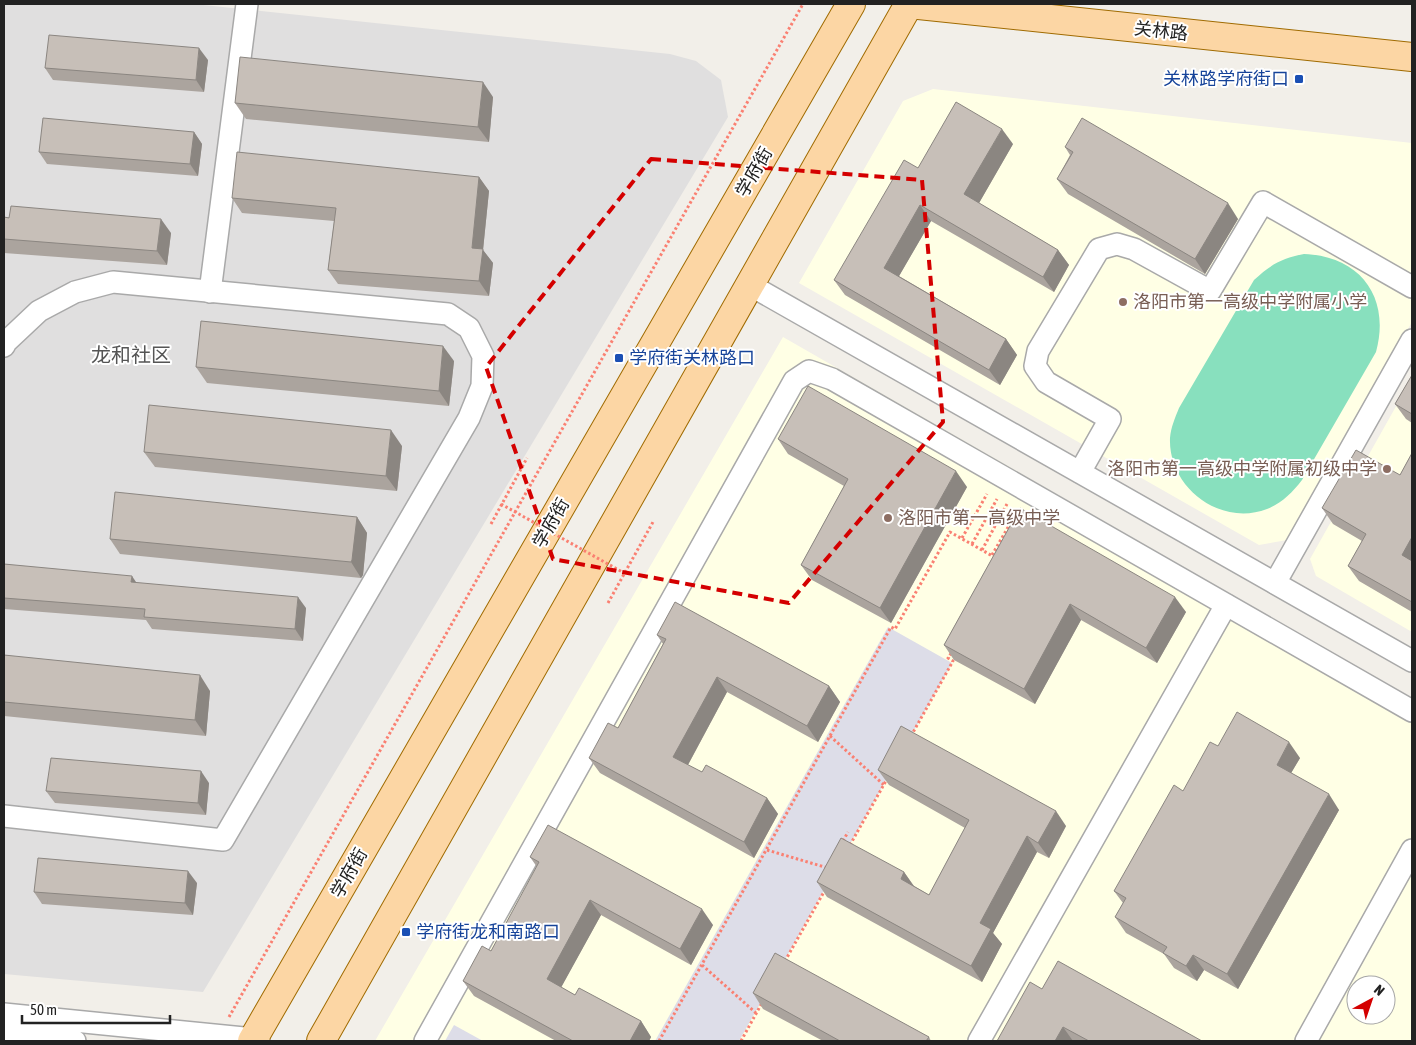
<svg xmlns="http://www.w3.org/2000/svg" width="1416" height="1045" font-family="'Asap Condensed','Noto Sans SC',sans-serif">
<rect width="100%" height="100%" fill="#f2efe9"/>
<polygon fill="#e0dfdf" points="4,4 194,4 670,54 696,61 721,80 728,117 203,992 4,974"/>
<g fill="#ffffe5" fill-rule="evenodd">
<polygon points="933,89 1412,143 1412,322 1287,540 1259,545 799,283 903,101"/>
<path d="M783 337 1412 698V1041H375ZM1356 985H1386V1015H1356Z"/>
<polygon points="1412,378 1412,632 1316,576 1310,559"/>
</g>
<path fill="#88e0be" d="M1304 254C1360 256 1391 297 1376 352L1302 480C1292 493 1282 503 1267 509 1220 527 1168 487 1170 438 1171 427 1175 418 1179 408L1254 280C1270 265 1282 258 1304 254Z"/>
<g fill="#dddde8">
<polygon points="888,627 952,663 739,1041 655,1041"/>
<polygon points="454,1025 483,1041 445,1041"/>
</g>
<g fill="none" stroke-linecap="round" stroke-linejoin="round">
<g stroke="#a9a9a9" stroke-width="24">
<g id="minor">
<polyline points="750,285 1412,661"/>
<polyline points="210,292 247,4"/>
<polyline points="4,346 6,342 39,311 75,292 113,282 448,314 469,328 483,356 482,386 469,418 223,840 4,816"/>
<polyline points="1080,472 1110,419 1046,382 1035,366 1038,351 1099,249 1117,244 1134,249 1210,291 1263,202 1412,287"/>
<polyline points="1275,583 1412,340"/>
<polyline points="4,1014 254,1039 259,1041"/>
<polyline points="4,1034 75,1041"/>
<polyline points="425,1041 794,381 809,371 832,379 1412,711"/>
<polyline points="979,1041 1226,605"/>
<polyline points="1306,1041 1412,850"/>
</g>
</g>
<g stroke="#a06b00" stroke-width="30">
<g id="major">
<polyline points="909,4 1412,57"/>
<polyline points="252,1041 851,4"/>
<polyline points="321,1041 909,4"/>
</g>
</g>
<g stroke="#fa8072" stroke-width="3" stroke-dasharray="2.5 2.5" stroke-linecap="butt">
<polyline points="491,524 527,458"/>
<polyline points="962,538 987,494"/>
<polyline points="972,544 997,499"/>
<polyline points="982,550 1007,504"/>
<polyline points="992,555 1018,510"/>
<polyline points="608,603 653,522"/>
<polyline points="830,736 884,785"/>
<polyline points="911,736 953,661 948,658 952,652"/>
<polyline points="843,841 848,832"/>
<polyline points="850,845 887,779"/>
<polyline points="767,850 828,868"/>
<polyline points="785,961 825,890"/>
<polyline points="702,965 756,1013"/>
<polyline points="229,1017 803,4"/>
<polyline points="659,1041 891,627 895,629 950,532 996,558"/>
<polyline points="741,1041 763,1001"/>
</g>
<use href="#minor" stroke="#fff" stroke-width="21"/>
<use href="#major" stroke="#fcd6a4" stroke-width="28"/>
<polyline stroke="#fa8072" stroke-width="3" stroke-dasharray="2.5 2.5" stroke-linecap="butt" points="501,504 624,573"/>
</g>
<g fill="#aba49e">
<polygon points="208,60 204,92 53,80 45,68"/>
<polygon points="493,97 489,142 246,119 235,103"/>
<polygon points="194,132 202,144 198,176 47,164 39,152"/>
<polygon points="1013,144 979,203 1058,250 1069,265 1054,292 931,221 899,276 1006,339 1017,355 1000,385 845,295 834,280 918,168"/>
<polygon points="1065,147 1238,219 1205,274 1068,194 1057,179 1070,155"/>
<polygon points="479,177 489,191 483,250 493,263 489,296 338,284 328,270 334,221 242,213 232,198"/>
<polygon points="4,217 171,233 167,265 4,253"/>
<polygon points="454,361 449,406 207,383 196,367"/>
<polygon points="1412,375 1412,423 1406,419 1395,404"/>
<polygon points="778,439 967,487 891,623 812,580 801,565 844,486 788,454"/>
<polygon points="402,446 397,491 155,467 144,452"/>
<polygon points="1412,453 1412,612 1359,581 1348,566 1362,541 1333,524 1322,508 1400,475"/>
<polygon points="1020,508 1186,612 1157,663 1081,620 1035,704 954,660 944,645"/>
<polygon points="357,517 367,533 363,575 361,578 120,554 110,539"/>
<polygon points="4,564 137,583 306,608 303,641 152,629 146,620 4,609"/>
<polygon points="657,635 829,686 840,702 818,742 727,692 688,765 702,772 767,798 778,814 754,858 600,773 589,758 618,728 663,644"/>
<polygon points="4,655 210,691 206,736 4,716"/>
<polygon points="1218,746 1300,758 1291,773 1339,810 1238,989 1204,970 1197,981 1174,968 1164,954 1126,933 1115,917 1123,903 1114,891"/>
<polygon points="878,770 1066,826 1049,858 1037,852 993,933 1002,944 982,982 827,897 817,882 904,872 914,886 929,895 965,828 889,785"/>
<polygon points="209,783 206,815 55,803 46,791"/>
<polygon points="530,857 713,925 691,965 601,915 561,987 575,995 641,1021 651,1037 649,1041 556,1041 474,996 463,981 491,951 537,867"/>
<polygon points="197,883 193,915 42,904 34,892"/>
<polygon points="1042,989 1202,1041 997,1041"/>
<polygon points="753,993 929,1037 931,1041 823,1041 763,1009"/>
</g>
<g fill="#8b8681">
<polygon points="199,48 208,60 204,92 196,80"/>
<polygon points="483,82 493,97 489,142 478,127"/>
<polygon points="1002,129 1013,144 975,210 964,194"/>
<polygon points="194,132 202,144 198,176 190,164"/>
<polygon points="479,177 489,191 483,250 493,263 489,296 479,281 472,248"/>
<polygon points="1228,203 1238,219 1205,274 1195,259"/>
<polygon points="920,205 931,221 895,283 884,268"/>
<polygon points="161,219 171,233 167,265 157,251"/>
<polygon points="1058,250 1069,265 1054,292 1043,277"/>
<polygon points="1006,339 1017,355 1000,385 989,370"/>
<polygon points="443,346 454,361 449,406 439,391"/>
<polygon points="391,430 402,446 397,491 386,476"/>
<polygon points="956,471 967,487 891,623 880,608"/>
<polygon points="357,517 367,533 363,575 361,578 351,562"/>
<polygon points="1412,537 1412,570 1402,555"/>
<polygon points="132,576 140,588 131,582"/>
<polygon points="298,597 306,608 303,641 295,629"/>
<polygon points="1175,597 1186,612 1157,663 1146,648"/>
<polygon points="1070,604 1081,620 1035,704 1024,689"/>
<polygon points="200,675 210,691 206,736 195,720"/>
<polygon points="717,677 727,692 684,772 673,757"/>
<polygon points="829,686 840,702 818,742 807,726"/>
<polygon points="1289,742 1300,758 1287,780 1277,765"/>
<polygon points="201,771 209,783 206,815 198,803"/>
<polygon points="1329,794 1339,810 1238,989 1227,974"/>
<polygon points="767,798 778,814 754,858 744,842"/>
<polygon points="1056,811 1066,826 1049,858 1038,843"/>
<polygon points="1027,836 1037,852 993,933 1002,944 982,982 971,966 980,923"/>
<polygon points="188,871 197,883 193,915 185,903"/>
<polygon points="904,872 915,888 901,879"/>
<polygon points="590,900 601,915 557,995 547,979"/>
<polygon points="702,909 713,925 691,965 680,949"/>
<polygon points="1193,955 1204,970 1197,981 1186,966"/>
<polygon points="641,1021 651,1037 649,1041 630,1041"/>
<polygon points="1063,1027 1073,1041 1055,1041"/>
</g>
<g fill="#c7bfb8" stroke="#8b8681">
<polygon points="49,35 199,48 196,80 45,68"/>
<polygon points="240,57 483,82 478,127 235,103"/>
<polygon points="956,102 1002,129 964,194 1058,250 1043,277 920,205 884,268 1006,339 989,370 834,280 904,160 918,168"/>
<polygon points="43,118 194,132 190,164 39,152"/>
<polygon points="1082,118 1228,203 1195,259 1057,179 1073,152 1065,147"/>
<polygon points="237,152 479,177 472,248 483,249 479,281 328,270 336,208 232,198"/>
<polygon points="11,206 161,219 157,251 4,239 4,217 9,218"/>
<polygon points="201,321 443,346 439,391 196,367"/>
<polygon points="1412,375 1412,414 1395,404"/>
<polygon points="808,386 956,471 880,608 801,565 848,479 778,439"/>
<polygon points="149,405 391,430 386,476 144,452"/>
<polygon points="1356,450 1400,475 1412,453 1412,537 1402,555 1412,561 1412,602 1348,566 1366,534 1322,508"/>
<polygon points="115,492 357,517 352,560 351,562 110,539"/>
<polygon points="1020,508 1175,597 1146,648 1070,604 1024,689 944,645"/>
<polygon points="4,564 132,576 131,582 298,597 295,629 144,617 145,609 4,598"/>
<polygon points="675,602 829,686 807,726 717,677 673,757 702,772 706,765 767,798 744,842 589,758 608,723 618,728 666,639 657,635"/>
<polygon points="4,655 200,675 195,720 4,702"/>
<polygon points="1237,712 1289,742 1277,765 1329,794 1227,974 1193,955 1186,966 1163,953 1167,947 1115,917 1126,898 1114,891 1174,785 1183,791 1210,742 1218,746"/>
<polygon points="901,726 1056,811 1038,843 1027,836 980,923 991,929 971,966 817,882 841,838 904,872 901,879 929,895 969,820 878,770"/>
<polygon points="51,758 201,771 198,803 46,791"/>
<polygon points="548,825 702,909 680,949 590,900 547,979 575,995 579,988 641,1021 630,1041 573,1041 463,981 482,946 491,951 539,862 530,857"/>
<polygon points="38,858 188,871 185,903 34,892"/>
<polygon points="775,953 929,1037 926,1041 840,1041 753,993"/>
<polygon points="1058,961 1202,1041 1089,1041 1063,1027 1055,1041 997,1041 1030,982 1042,989"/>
</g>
<path fill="none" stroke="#d40000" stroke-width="4" stroke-dasharray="10 6" stroke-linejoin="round" d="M651 159 922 180 943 422 789 603 553 559 486 367Z"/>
<g fill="#1a4fb4" stroke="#fff" stroke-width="2">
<rect x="1294" y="74" width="10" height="10" rx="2.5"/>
<rect x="614" y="353" width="10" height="10" rx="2.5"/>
<rect x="401" y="927" width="10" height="10" rx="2.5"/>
</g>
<g fill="#8d6e63" stroke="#fff" stroke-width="2">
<circle cx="1123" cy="302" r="5"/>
<circle cx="1387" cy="469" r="5"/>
<circle cx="888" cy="518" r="5"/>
</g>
<g text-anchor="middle" stroke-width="4" stroke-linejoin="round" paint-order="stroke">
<g font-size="18" fill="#222" stroke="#fff">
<text transform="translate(1161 31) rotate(6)" y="6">关林路</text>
<text transform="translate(754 172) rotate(-60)" y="6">学府街</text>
<text transform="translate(551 523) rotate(-60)" y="6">学府街</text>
<text transform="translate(349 873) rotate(-60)" y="6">学府街</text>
</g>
<g font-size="18" fill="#164399" stroke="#fff" text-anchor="start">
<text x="1289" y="85" text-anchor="end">关林路学府街口</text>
<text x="629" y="364">学府街关林路口</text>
<text x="416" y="938">学府街龙和南路口</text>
</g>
<g font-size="18" fill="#785e54" stroke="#fff" text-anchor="start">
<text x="1133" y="308">洛阳市第一高级中学附属小学</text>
<text x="1377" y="475" text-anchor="end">洛阳市第一高级中学附属初级中学</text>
<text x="898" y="524">洛阳市第一高级中学</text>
</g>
<g font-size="20" fill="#555" stroke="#fff">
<text x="131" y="362">龙和社区</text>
</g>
</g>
<rect width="1416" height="1045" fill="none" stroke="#222222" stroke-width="10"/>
<g transform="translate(1371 1000) rotate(40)"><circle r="24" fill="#ffffff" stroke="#a7a7a7"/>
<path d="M0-4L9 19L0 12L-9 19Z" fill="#d40000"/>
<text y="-8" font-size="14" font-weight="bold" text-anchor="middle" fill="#222222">N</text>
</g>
<path d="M22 1015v8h148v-8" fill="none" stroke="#222222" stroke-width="2.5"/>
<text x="30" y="1015" font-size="15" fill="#222222" stroke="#ffffff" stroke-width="4" paint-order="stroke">50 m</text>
</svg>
